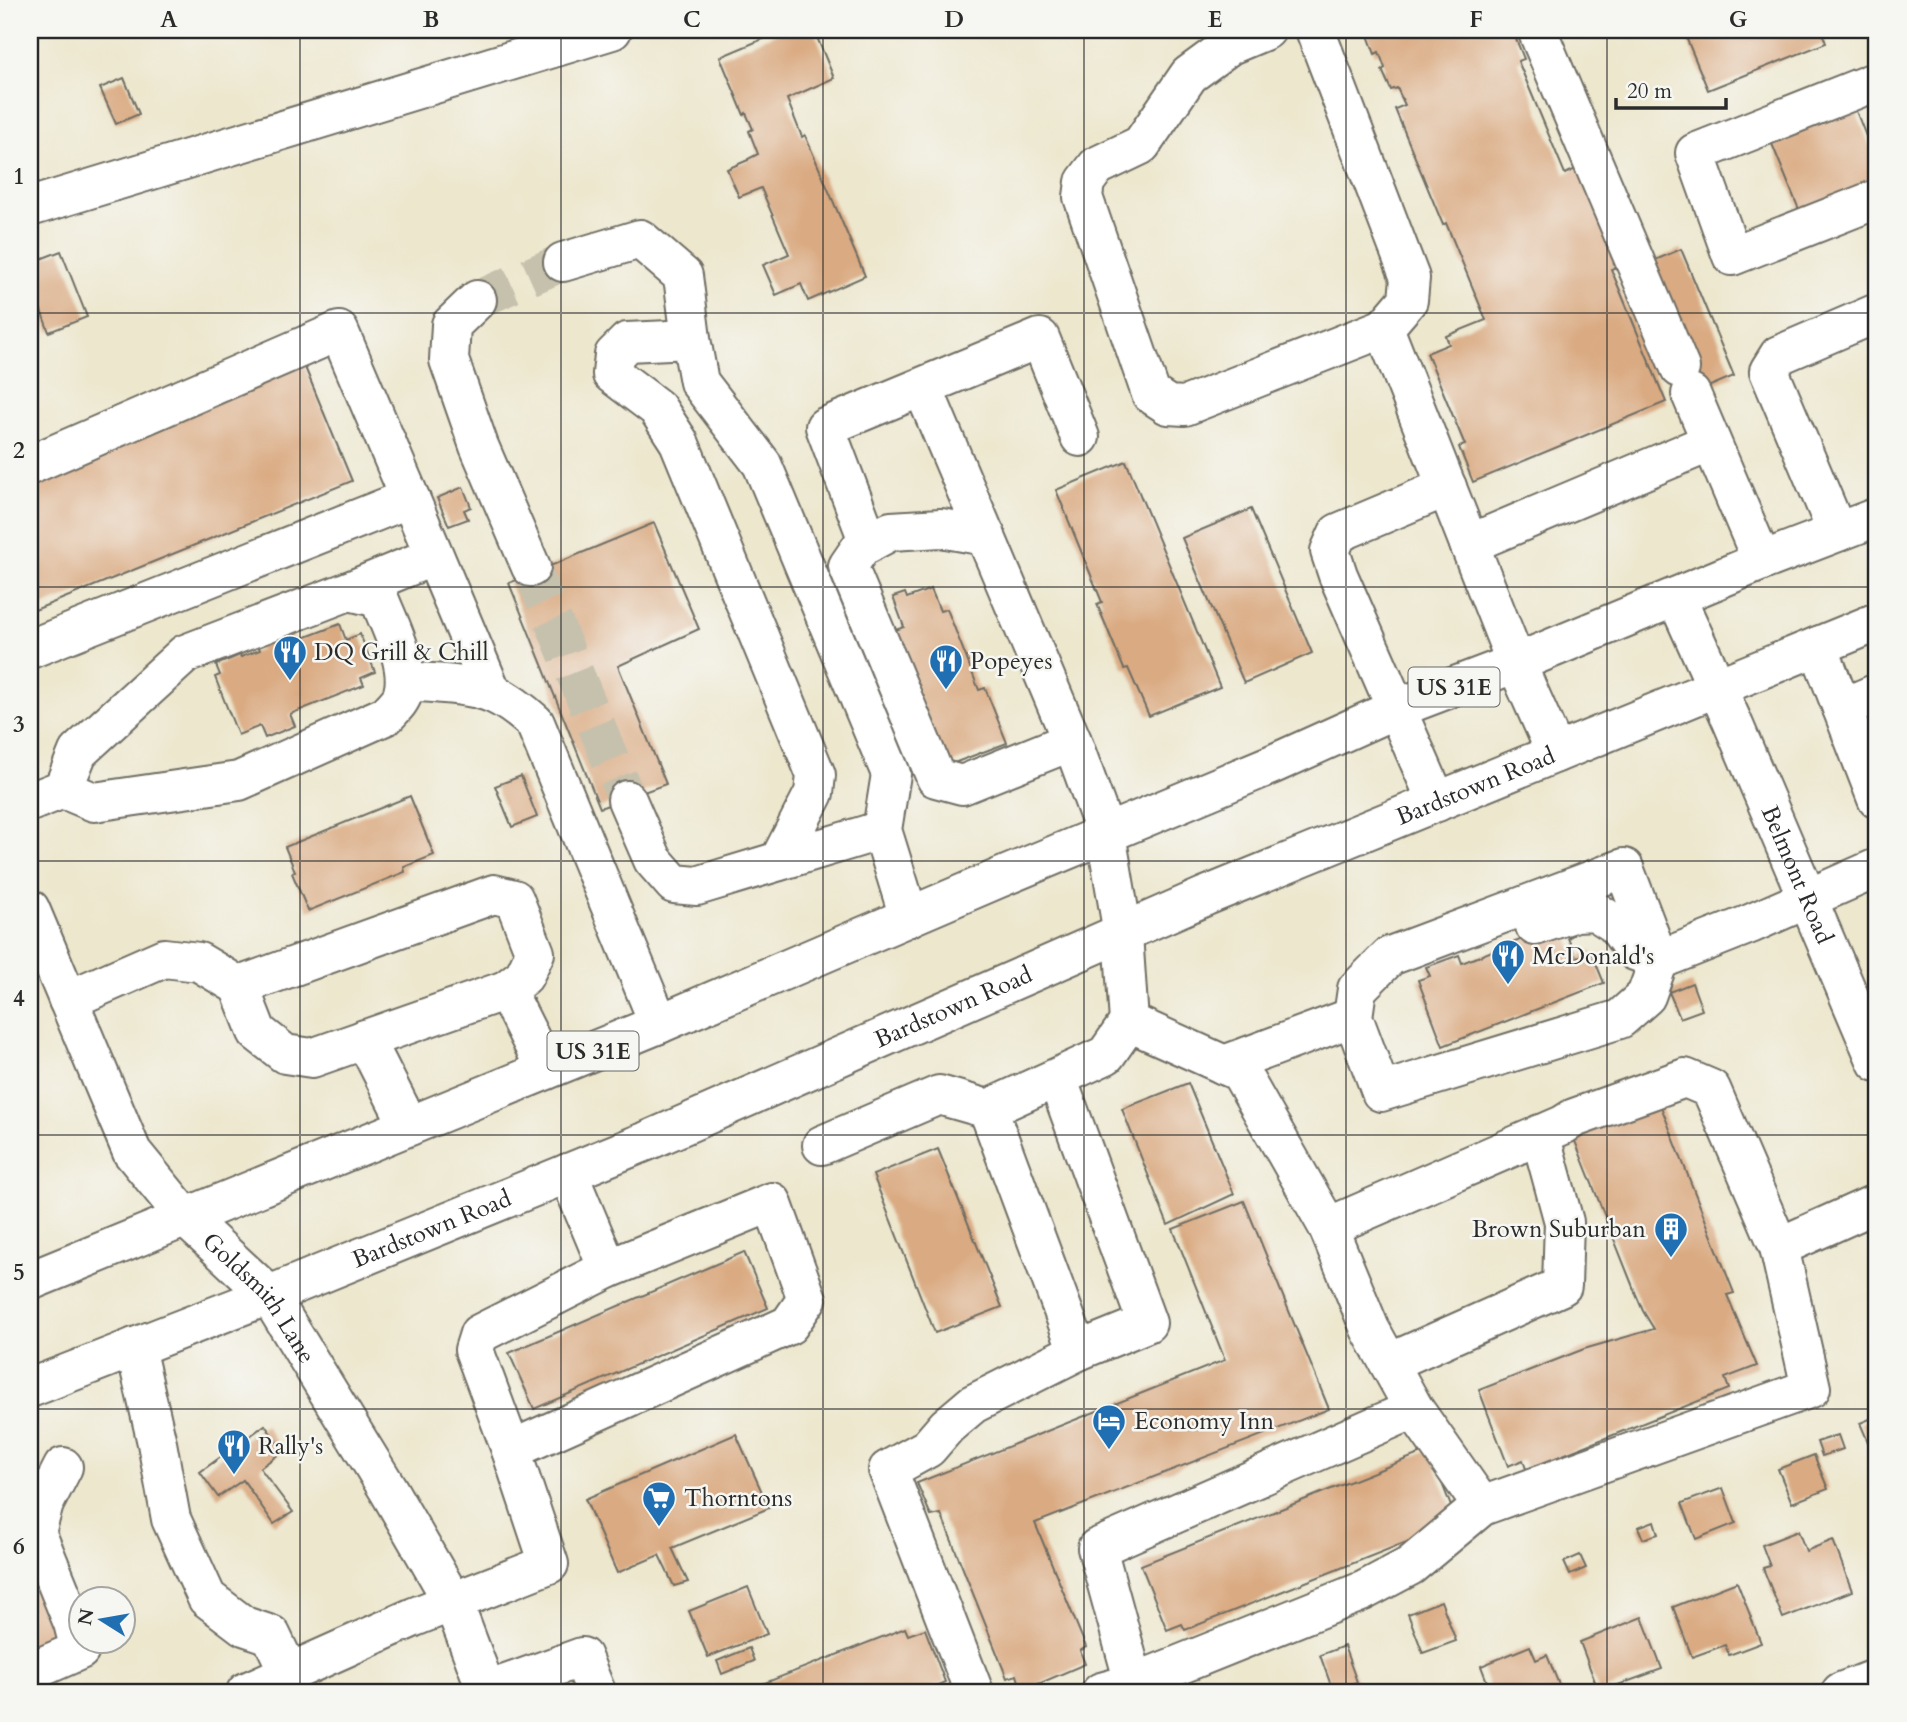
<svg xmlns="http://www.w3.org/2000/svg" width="1907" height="1722" font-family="Cardo,serif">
<rect width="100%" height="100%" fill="#f6f6f2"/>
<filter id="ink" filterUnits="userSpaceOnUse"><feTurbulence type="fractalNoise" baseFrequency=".0143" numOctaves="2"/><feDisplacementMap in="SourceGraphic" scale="14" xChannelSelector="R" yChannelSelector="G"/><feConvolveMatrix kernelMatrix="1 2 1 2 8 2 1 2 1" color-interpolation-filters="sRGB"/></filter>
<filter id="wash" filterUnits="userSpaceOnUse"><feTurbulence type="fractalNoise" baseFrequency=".00686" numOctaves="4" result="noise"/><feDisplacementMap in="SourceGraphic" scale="28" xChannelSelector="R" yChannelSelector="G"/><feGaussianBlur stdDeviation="1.57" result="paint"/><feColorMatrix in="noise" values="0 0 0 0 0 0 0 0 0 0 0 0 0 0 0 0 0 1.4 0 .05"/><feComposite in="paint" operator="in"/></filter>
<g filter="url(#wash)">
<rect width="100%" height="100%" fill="#ede7ce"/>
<g id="blocks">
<g fill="#daab83">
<polygon points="784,30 814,30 834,78 787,99 802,137 805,135 865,276 808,301 801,284 776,295 763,265 789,254 761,188 739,197 727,169 748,160 748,159 758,154 749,131 753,129 746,113 744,115 720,57"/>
<polygon points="1366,30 1519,30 1521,36 1516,39 1524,59 1518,61 1565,174 1578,168 1619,266 1611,269 1666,402 1473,482 1459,447 1465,445 1427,353 1449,344 1446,336 1486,320 1446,223 1443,225 1395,109 1405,105 1397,88 1391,90 1382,70 1385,68 1379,52 1375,54"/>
<polygon points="1683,30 1821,30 1826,43 1708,90"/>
<polygon points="124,78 139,114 116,124 100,88"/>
<polygon points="1854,106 1877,164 1877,181 1800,212 1770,139"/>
<polygon points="1681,249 1734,376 1701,390 1648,263"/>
<polygon points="61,251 87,317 49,332 36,297 30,299 30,263"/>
<polygon points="302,360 352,481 30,612 30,471"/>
<polygon points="1126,461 1220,687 1149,716 1128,668 1124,669 1097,604 1102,602 1056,490"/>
<polygon points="463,487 471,507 464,510 468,519 449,526 437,498"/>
<polygon points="1251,509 1312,653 1244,683 1182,538"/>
<polygon points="654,523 699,629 618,666 666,784 600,808 509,583"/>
<polygon points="931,589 940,611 947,609 979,690 985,688 1007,743 946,766 893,631 904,627 893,597 905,593 907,598"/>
<polygon points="340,624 346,640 360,634 375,672 361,678 364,685 290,714 295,726 265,738 260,726 238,735 215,677 220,675 216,665 240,655 241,657 260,650 256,639 288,627 293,642"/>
<polygon points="521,776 537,817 512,827 495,786"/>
<polygon points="410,796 434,855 404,867 405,872 308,911 292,873 295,871 285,847"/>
<polygon points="1568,921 1573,935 1568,938 1576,958 1591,951 1604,983 1443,1046 1418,980 1430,976 1426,967 1459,955 1462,963"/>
<polygon points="1692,983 1702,1010 1680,1018 1669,992"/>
<polygon points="1188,1083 1234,1194 1168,1225 1122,1109"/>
<polygon points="1660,1104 1734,1293 1727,1295 1757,1366 1725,1378 1729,1389 1530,1468 1526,1469 1523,1460 1508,1466 1479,1390 1584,1349 1654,1329 1643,1311 1635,1292 1571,1131"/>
<polygon points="938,1149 1002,1307 935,1333 873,1175"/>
<polygon points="1244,1201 1329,1409 1035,1523 1086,1647 1080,1651 1085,1664 1022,1691 1017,1675 1007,1678 941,1514 931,1516 917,1483 1225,1360 1173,1229"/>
<polygon points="744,1252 768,1308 534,1409 509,1353"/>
<polygon points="1877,1416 1877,1463 1860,1423"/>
<polygon points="265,1425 283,1451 260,1468 293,1512 274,1524 243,1480 218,1497 200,1472"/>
<polygon points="736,1434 769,1508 672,1548 688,1582 674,1586 659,1555 617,1573 585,1499"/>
<polygon points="1838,1435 1843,1449 1822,1456 1817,1442"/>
<polygon points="1429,1450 1454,1514 1442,1528 1185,1630 1182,1624 1167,1630 1141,1565"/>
<polygon points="1814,1455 1828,1489 1792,1503 1778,1469"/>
<polygon points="1723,1488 1736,1523 1696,1539 1682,1503"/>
<polygon points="1654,1521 1658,1534 1643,1539 1638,1527"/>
<polygon points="1798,1531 1806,1551 1833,1540 1852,1591 1783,1618 1763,1568 1770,1566 1762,1545"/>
<polygon points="30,1542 68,1639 30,1655"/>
<polygon points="1580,1555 1586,1568 1570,1575 1564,1562"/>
<polygon points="1737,1582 1761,1643 1729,1655 1725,1645 1692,1657 1673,1607"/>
<polygon points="748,1587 767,1634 708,1657 689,1611"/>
<polygon points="1441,1601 1456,1641 1423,1653 1408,1614"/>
<polygon points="1642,1617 1662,1669 1599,1692 1580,1642"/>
<polygon points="905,1628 908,1635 925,1629 945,1682 931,1688 932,1692 742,1692"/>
<polygon points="1344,1646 1357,1682 1333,1691 1320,1655"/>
<polygon points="1530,1646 1536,1660 1547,1655 1562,1692 1491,1692 1481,1666"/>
<polygon points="749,1648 754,1661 722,1674 717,1661"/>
<polygon points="1257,1687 1259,1692 1243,1692"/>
</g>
</g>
</g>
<g filter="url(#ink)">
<use href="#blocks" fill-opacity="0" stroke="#6f6d64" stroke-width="2"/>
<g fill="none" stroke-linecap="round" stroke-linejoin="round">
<g stroke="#c6c1ad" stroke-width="38" stroke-dasharray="38 19" stroke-linecap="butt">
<polyline points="477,300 563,262"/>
<polyline points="531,567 627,800"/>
</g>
<g stroke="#6f6d64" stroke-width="42">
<g id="minor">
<polyline points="1266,30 1230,45 1189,75 1141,145 1097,166 1085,182 1083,197 1151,394 1168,405 1185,406 1384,328 1516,663 1556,753"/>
<polyline points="1315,30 1410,278 1408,300 1384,328"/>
<polyline points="1537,30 1680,368"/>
<polyline points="1877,81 1695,153 1732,256 1877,199"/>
<polyline points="30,207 612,30"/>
<polyline points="563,262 640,239 683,276 691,339 699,382 762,464 891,774 882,830 909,917"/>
<polyline points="477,300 451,325 449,360 479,446 531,567"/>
<polyline points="691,339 627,342 614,355 612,374 657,408 679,442 816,775 814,793 779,861"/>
<polyline points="923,388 1072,741 1106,834"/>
<polyline points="1691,394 1762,561"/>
<polyline points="30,465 339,331 410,498 30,649"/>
<polyline points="410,498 492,693"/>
<polyline points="1837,532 1769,371 1779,355 1877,313"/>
<polyline points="986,536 941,528 891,531 861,547 848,566 936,778 962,785 1072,741"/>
<polyline points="869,543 825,427 1040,338 1080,437"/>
<polyline points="1469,544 1711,442"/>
<polyline points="349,591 434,556"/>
<path id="s1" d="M1676 597 1732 721 1877 1062"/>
<polyline points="1818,646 1877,799"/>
<path d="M405 681C430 683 471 684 494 694 509 701 523 712 535 723L659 1024"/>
<polyline points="1842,708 1877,693"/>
<polyline points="627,800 653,860 674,884 697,886 882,830"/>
<path d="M30 802 63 789 94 802 239 781 387 715C393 708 401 701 403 693 411 665 389 624 379 598L349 591 185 654 78 752 63 789"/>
<polyline points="1437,802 1338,575 1330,551 1338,533 1447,487"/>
<polygon points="1624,868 1659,960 1646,996 1620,1019 1381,1092 1353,1017 1357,989 1390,956"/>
<path id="s2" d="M30 909 132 1152 186 1218 269 1295 389 1491 453 1602 487 1692"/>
<polyline points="1535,926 1576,912 1595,911 1615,924 1635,951 1659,960 1750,924 1877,868"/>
<polyline points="1123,934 1129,1022 1240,1072 1328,1227"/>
<polyline points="506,990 546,1070"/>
<polyline points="68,1000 164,958 199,962 239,986 494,894 514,899 535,953 524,976 506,990 312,1058 285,1054 257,1032 239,986"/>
<polyline points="365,1039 409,1126"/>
<polyline points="1224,1065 1353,1017"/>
<polyline points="1057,1078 1147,1323 1078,1351"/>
<polyline points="822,1145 939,1095 988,1109"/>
<polyline points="135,1347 157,1443 171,1519 207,1598 244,1626 271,1635 289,1673"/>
<polyline points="1389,1363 1562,1286 1564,1222 1540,1134"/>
<polyline points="511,1450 474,1350 479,1334 608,1269"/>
<polyline points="1482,1506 1414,1409 1370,1329 1328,1227 1563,1125 1574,1118 1685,1078 1711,1089 1779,1247"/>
<polyline points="30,1672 80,1650 73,1623 36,1532 44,1504 63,1467"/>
<polyline points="1134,1683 1097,1548 1414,1409"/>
<polyline points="487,1691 582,1657 596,1692"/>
<polyline points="246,1692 414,1617 549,1564 511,1450 789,1325 807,1299 772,1202 608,1269 568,1173"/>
<polyline points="974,1692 888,1470 928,1448 947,1426 973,1404 1078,1351 988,1109 1106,1055 1129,1022"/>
<polyline points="1101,1692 1134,1683 1363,1591 1410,1566 1482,1506 1811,1388 1779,1247 1877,1203"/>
<polyline points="1841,1692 1877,1678"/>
</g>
</g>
<g stroke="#6f6d64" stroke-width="42">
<g id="major">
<polyline points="1106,834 1123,934"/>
<polyline points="30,1281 659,1024 997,879 1273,764 1395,709 1516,663 1762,561 1877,517"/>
<path id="s3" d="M30 1388 269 1295 647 1141 1206 896 1877 622"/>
</g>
</g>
<use href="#minor" stroke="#fff" stroke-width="38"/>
<use href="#major" stroke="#fff" stroke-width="38"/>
</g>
</g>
<path fill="none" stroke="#2b2b2b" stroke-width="2" stroke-opacity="0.55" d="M300 30V1692M561 30V1692M823 30V1692M1084 30V1692M1346 30V1692M1607 30V1692M30 313H1877M30 587H1877M30 861H1877M30 1135H1877M30 1409H1877"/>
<defs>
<g id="restaurant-pin" transform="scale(1.75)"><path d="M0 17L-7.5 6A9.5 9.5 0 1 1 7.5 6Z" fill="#1f6fb2" stroke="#f6f6f2"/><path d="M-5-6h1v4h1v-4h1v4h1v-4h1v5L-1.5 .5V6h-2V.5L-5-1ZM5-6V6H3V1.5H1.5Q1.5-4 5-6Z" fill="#fff"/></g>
<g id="building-pin" transform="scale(1.75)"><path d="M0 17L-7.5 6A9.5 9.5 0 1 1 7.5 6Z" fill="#1f6fb2" stroke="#f6f6f2"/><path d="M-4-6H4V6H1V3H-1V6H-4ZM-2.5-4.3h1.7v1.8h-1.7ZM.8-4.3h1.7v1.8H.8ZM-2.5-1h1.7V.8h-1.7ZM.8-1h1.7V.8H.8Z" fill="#fff"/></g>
<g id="hotel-pin" transform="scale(1.75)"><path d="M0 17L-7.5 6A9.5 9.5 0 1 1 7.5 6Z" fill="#1f6fb2" stroke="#f6f6f2"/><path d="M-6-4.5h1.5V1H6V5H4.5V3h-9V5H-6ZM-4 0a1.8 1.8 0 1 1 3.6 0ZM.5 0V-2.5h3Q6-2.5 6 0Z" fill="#fff"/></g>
<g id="supermarket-pin" transform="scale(1.75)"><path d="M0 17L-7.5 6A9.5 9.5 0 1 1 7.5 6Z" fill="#1f6fb2" stroke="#f6f6f2"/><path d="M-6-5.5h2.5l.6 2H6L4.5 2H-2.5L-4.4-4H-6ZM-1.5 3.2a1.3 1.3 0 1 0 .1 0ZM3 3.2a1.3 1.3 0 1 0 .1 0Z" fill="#fff"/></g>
</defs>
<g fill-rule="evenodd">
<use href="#restaurant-pin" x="290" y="652"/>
<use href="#restaurant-pin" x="946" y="661"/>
<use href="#restaurant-pin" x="1508" y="956"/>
<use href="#building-pin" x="1671" y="1229"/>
<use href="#hotel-pin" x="1109" y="1421"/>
<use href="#restaurant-pin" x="234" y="1446"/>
<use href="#supermarket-pin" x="659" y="1498"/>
</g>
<g text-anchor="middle" stroke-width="5" stroke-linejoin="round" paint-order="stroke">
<g fill="#f6f6f2" stroke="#686867" stroke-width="2">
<rect x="1408.5" y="667.5" width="91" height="39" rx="5"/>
<rect x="547.5" y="1031.5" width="91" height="39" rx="5"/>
</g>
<g font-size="23" font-weight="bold" fill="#2b2b2b">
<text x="1454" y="695">US 31E</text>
<text x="593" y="1059">US 31E</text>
</g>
<g font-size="24" fill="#2b2b2b" stroke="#f6f6f2" text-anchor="start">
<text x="314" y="660">DQ Grill &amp; Chill</text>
<text x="970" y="669">Popeyes</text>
<text x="1532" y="964">McDonald's</text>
<text x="1646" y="1237" text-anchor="end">Brown Suburban</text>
<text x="1134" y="1429">Economy Inn</text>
<text x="258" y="1454">Rally's</text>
<text x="684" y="1506">Thorntons</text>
</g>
<g font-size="24" fill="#2b2b2b" stroke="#f6f6f2">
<text dy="8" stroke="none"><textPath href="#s3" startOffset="1566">Bardstown Road</textPath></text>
<text dy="8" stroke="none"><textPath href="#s1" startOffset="303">Belmont Road</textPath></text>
<text dy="8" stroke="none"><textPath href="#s3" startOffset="999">Bardstown Road</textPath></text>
<text dy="8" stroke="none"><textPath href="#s3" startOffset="432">Bardstown Road</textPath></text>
<text dy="8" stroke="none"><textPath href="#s2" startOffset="458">Goldsmith Lane</textPath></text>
</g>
</g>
<rect width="1907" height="1722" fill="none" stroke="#f6f6f2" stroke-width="77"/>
<g transform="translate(102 1620) rotate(281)"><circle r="33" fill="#f6f6f2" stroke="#a5a5a2" stroke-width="2"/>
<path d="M0-5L12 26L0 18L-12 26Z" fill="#1f6fb2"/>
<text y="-10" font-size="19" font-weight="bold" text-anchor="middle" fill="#2b2b2b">N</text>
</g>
<path d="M1616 98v10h110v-10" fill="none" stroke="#2b2b2b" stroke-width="3.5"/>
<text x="1627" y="98" font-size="21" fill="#2b2b2b" stroke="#f6f6f2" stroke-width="5" paint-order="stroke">20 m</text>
<rect x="38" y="38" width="1830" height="1646" fill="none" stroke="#2b2b2b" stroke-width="2.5"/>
<g font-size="23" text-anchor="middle" font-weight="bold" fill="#2b2b2b">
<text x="169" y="27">A</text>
<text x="431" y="27">B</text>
<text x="692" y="27">C</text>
<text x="954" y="27">D</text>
<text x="1215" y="27">E</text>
<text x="1476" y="27">F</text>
<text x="1738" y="27">G</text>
<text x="19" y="184">1</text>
<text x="19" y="458">2</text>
<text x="19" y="732">3</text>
<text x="19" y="1006">4</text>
<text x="19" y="1280">5</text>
<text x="19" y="1554">6</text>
</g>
</svg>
